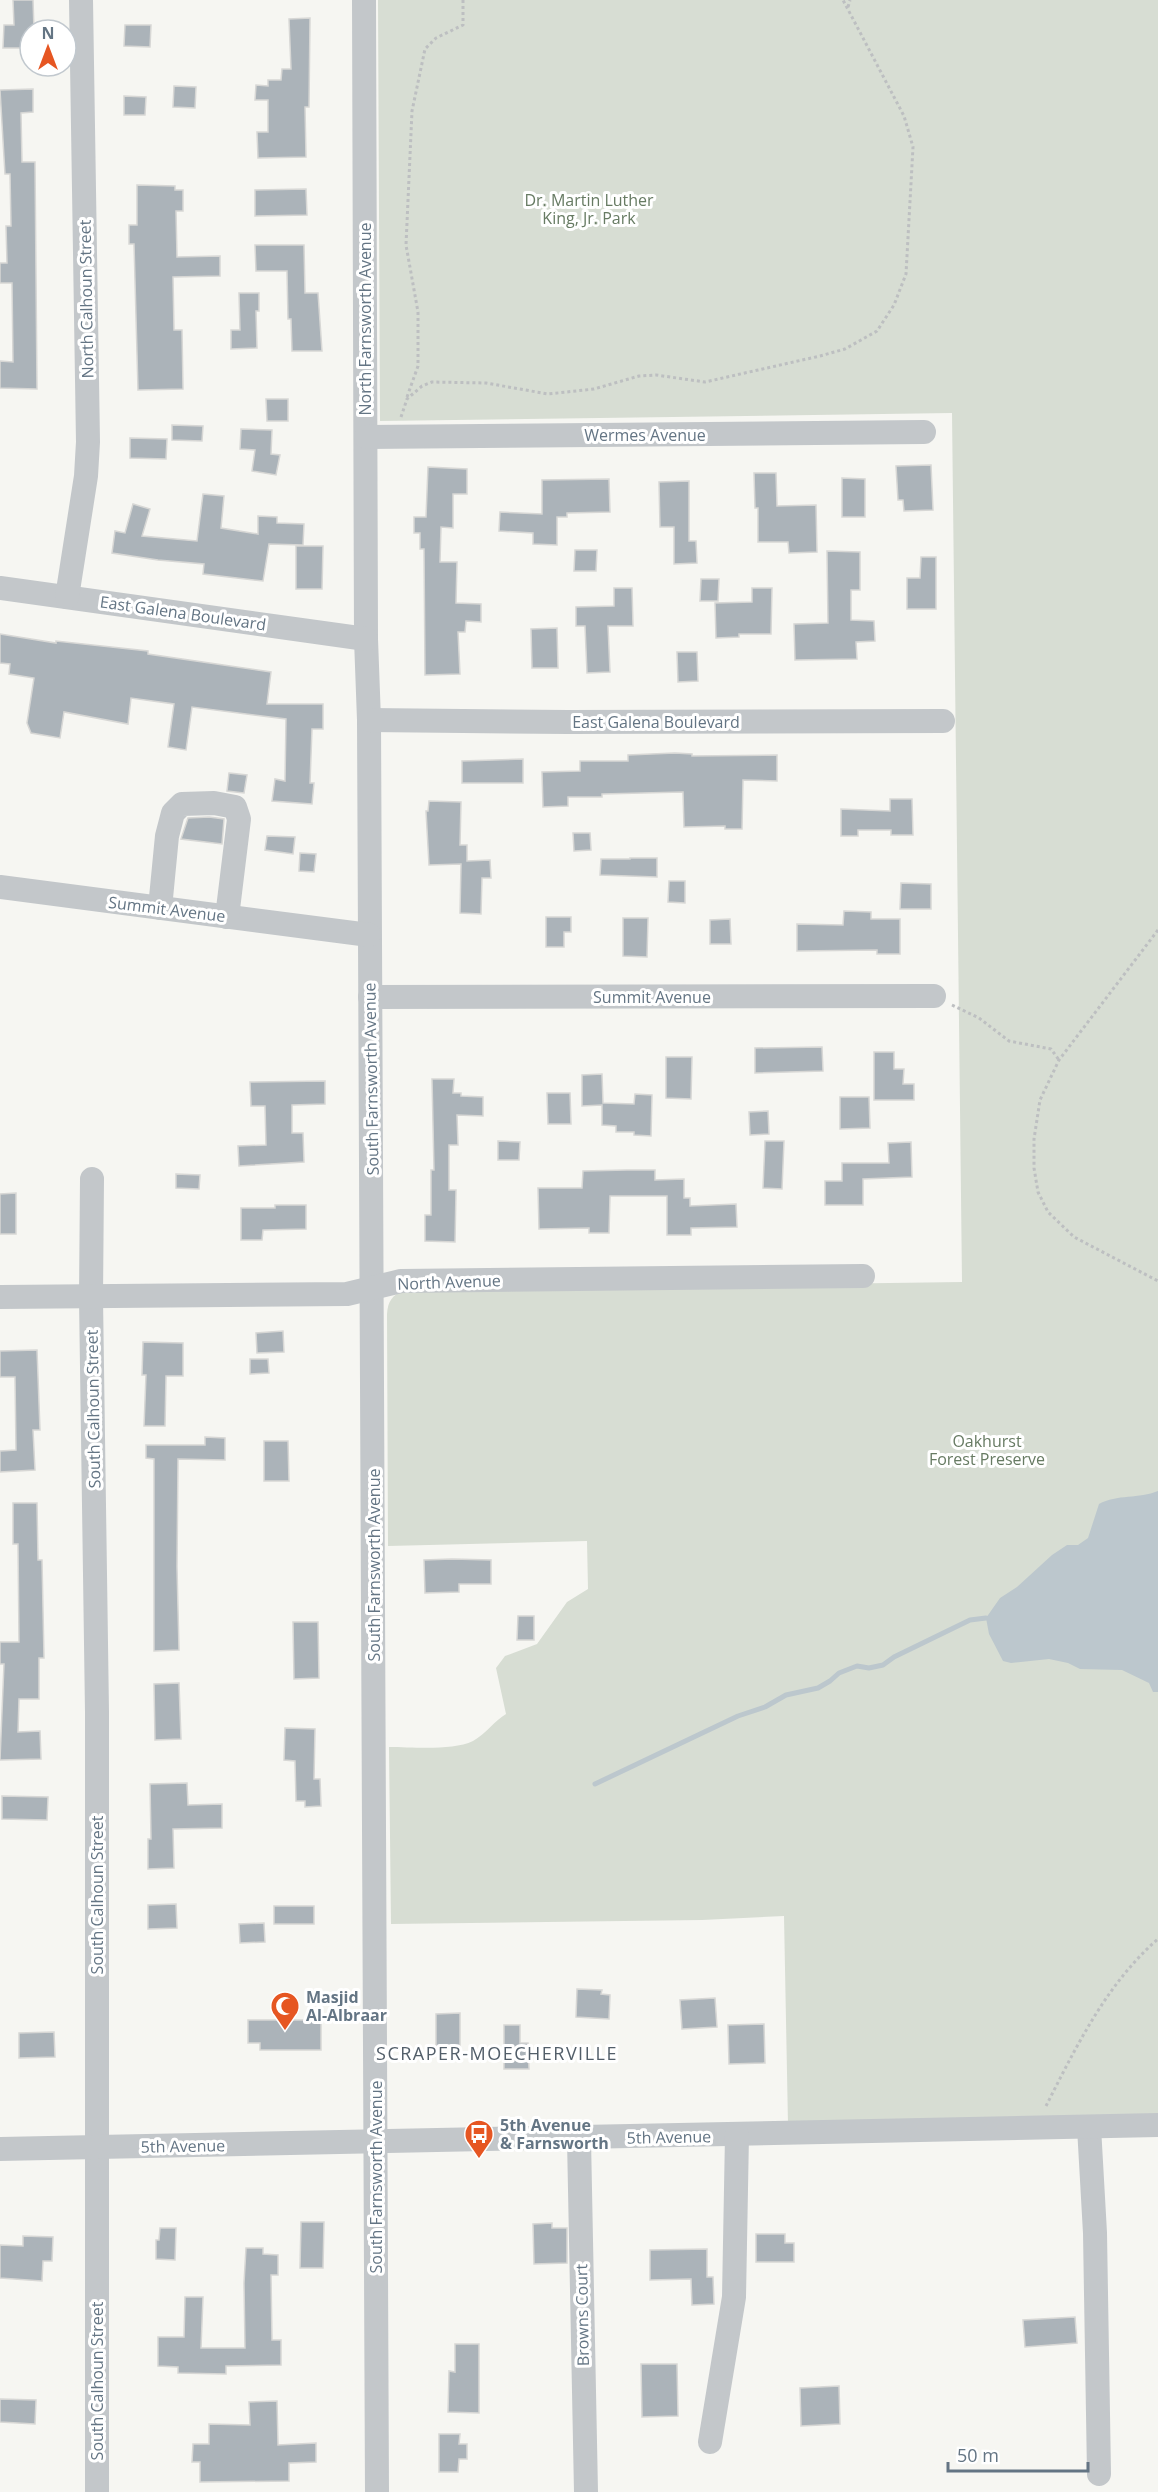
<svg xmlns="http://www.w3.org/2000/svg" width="1158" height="2492" font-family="'Open Sans',sans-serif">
<rect width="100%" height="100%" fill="#f6f6f2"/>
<path fill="#d7ddd3" d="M378 0H1158V2115L788 2125 784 1916 702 1920 391 1924 389 1747C413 1747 452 1751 473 1741 486 1734 494 1721 506 1714L496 1668 505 1656 537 1644 567 1602 588 1589 587 1541 388 1546 387 1314C388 1301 392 1296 403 1290L962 1282 952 413 380 421Z"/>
<path fill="#bcc7cd" d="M1158 1491V1692H1153L1149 1683 1122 1670 1080 1669 1068 1663 1049 1659 1011 1663 1003 1661 989 1634 986 1618 1000 1598 1017 1587 1052 1555 1067 1545H1078L1088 1538 1099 1504C1117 1494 1139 1499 1158 1491Z"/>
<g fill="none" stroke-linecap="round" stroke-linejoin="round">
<polyline stroke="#bcc7cd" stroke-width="5" points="595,1784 738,1716 765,1707 786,1695 818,1688 830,1681 839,1673 857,1666 869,1668 883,1665 894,1657 970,1620 986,1618"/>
</g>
<g fill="#abb3b9" stroke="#d7d7d5" stroke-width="1.5">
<polygon points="13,0 33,0 34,30 30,30 30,48 3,48 4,25 14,25"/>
<polygon points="310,18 309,107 305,107 306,157 258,158 257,132 268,132 268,100 255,100 256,85 268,86 268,80 281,80 282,69 291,69 289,19"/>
<polygon points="125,25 151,25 150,47 124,46"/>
<polygon points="174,86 196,87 195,108 173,107"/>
<polygon points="33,89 33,112 21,113 22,162 35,162 37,389 0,388 0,361 13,362 12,283 0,283 0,263 7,263 6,226 11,226 10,174 5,174 0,90"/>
<polygon points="124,96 146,97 145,115 124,115"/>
<polygon points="137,185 175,186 175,190 183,190 183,211 176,211 177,257 220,256 220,276 173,277 174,330 182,330 183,389 138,390 134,244 129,244 129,225 137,225"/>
<polygon points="306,189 307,215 255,216 255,190"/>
<polygon points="255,245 304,245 305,293 318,293 322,351 292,351 291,319 288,319 287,271 256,271"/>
<polygon points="239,293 259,293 259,311 256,311 257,348 231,349 231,330 240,330"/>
<polygon points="266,399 288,399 288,421 267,421"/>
<polygon points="172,425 203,426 202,441 172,440"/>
<polygon points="241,429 272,430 271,454 280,455 276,475 252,471 255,450 240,449"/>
<polygon points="130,438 167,439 166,459 130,458"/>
<polygon points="931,465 933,510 904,511 903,500 898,500 896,466"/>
<polygon points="428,467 467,469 467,494 453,494 453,528 441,527 440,562 457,562 456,603 481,604 481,622 466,621 465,632 458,632 460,674 425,675 424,549 420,549 420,533 414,533 414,517 426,517"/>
<polygon points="754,473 776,473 777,506 816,505 817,552 789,553 788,542 758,542 758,508 755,508"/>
<polygon points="842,478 865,479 865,517 842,517"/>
<polygon points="609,479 610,512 567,513 567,517 557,517 557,545 533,544 533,533 499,531 500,512 542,514 542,480"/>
<polygon points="689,481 689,541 696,541 697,563 674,564 674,527 660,527 659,482"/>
<polygon points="203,494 224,496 221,528 258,534 258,516 277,517 277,523 304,524 303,545 269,544 263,581 203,574 204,564 158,560 112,553 115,531 125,533 133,504 150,509 142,536 197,541"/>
<polygon points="296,546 323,546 322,589 296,589"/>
<polygon points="575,550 597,550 596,571 574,571"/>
<polygon points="827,551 860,552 860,590 851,590 851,620 874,621 875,641 856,642 857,659 795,660 794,624 828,623"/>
<polygon points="921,557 936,557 936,609 907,609 907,578 920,578"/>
<polygon points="701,579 719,579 718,601 700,601"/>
<polygon points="614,588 632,588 633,626 608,626 610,672 587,673 585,626 576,626 576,607 614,606"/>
<polygon points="752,588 772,588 771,634 739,634 739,637 716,638 715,603 752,602"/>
<polygon points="557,628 558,668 532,668 531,629"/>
<polygon points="0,634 56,643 56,641 148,651 148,654 271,672 267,704 323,704 323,729 312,729 310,783 314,783 312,804 272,801 275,779 285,781 286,719 192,707 186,750 168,747 174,704 131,698 128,724 64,712 60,738 31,733 27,723 34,678 9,674 10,664 0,663"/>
<polygon points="677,652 697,652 698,681 678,682"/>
<polygon points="675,753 692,754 692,756 777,755 777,781 743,780 742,829 725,829 725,826 684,827 683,792 602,794 602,797 568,797 568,806 543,807 542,772 580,771 580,761 628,761 628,755"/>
<polygon points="523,759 523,783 462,783 462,761"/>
<polygon points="229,773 247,775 244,793 227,791"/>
<polygon points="890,799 912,799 913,835 891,835 891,830 858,830 858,836 841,836 841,809 890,811"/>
<polygon points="429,801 461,802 460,845 467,845 467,861 490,860 491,878 482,878 481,914 460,913 461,864 429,865 426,811 428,811"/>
<polygon points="209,817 224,819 222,844 181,839 188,818"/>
<polygon points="573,833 590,833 591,850 574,851"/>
<polygon points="267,836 295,837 293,854 265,850"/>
<polygon points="300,853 316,854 314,872 299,871"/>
<polygon points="630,858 657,858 657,877 600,875 601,859 630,859"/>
<polygon points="669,881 685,881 685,903 668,902"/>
<polygon points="901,883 931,884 931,909 900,909"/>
<polygon points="844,911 871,912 871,919 900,919 900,954 877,954 877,950 797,951 797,924 843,925"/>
<polygon points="546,917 571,917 571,932 564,932 564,947 546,947"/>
<polygon points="623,918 648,918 647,957 623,956"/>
<polygon points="730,919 731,944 710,944 710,920"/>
<polygon points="822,1047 823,1071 755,1073 755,1048"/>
<polygon points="874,1052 894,1052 894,1069 904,1069 903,1084 914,1084 914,1100 874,1100"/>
<polygon points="666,1057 692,1057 691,1099 666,1098"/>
<polygon points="602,1074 603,1103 634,1104 635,1094 652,1095 651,1136 634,1135 634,1132 616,1132 616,1126 602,1125 602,1105 582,1106 582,1075"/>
<polygon points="432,1079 454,1079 453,1093 461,1093 461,1096 483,1097 483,1116 457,1115 458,1145 449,1145 449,1190 456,1190 455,1242 425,1241 425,1215 431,1215 431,1170 434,1170"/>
<polygon points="325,1081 325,1104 292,1105 292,1133 303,1133 304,1162 239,1166 238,1146 266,1145 265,1106 251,1106 250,1082"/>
<polygon points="547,1093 570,1093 571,1124 548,1124"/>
<polygon points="840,1097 869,1097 870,1128 840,1129"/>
<polygon points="768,1111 769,1134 750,1135 749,1112"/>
<polygon points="498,1141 520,1142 519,1160 498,1160"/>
<polygon points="765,1141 784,1141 782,1189 763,1188"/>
<polygon points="911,1142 912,1177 863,1179 863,1205 825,1205 825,1181 842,1181 842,1163 889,1163 888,1143"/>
<polygon points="627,1170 655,1170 655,1180 684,1179 684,1198 690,1198 690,1206 736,1204 737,1227 691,1228 691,1235 667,1235 667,1196 610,1196 609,1233 589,1233 589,1228 539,1229 538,1188 582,1188 583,1171"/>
<polygon points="176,1174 200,1175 199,1189 176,1188"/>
<polygon points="16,1193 16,1234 0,1234 0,1194"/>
<polygon points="275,1205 306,1205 306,1229 263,1230 262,1240 241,1240 241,1208 275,1208"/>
<polygon points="283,1331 284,1352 257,1353 256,1333"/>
<polygon points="143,1342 183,1343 183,1376 166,1376 165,1426 144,1426 146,1375 142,1375"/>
<polygon points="37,1350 40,1430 33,1430 35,1470 0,1472 0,1451 16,1450 15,1377 0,1377 0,1351"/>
<polygon points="250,1359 268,1359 269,1373 250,1374"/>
<polygon points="205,1437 225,1438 225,1460 178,1459 177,1567 179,1650 154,1651 154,1459 146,1458 146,1445 205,1445"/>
<polygon points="264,1441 288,1441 289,1481 264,1481"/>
<polygon points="13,1503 37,1503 38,1560 42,1560 44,1658 39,1658 39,1699 19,1699 18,1732 40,1731 41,1759 0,1760 4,1664 0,1664 0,1642 19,1642 18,1544 13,1544"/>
<polygon points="452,1559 491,1560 491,1584 459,1584 459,1592 425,1593 424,1560"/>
<polygon points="518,1616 534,1616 534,1640 517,1640"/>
<polygon points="293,1622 318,1622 319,1678 294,1679"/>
<polygon points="179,1683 181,1739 155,1740 154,1684"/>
<polygon points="285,1728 315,1729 314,1779 320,1779 321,1806 305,1807 305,1801 296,1801 295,1761 284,1760"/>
<polygon points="187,1783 188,1805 222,1804 222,1828 173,1829 174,1868 148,1869 148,1839 151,1839 150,1784"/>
<polygon points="2,1796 48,1797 47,1820 2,1819"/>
<polygon points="176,1904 177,1928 148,1929 148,1905"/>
<rect x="274" y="1906" width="40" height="18"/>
<polygon points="264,1923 265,1942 240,1943 239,1924"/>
<polygon points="577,1989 602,1990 601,1994 610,1995 609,2019 576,2017"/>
<polygon points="715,1998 717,2027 682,2029 680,2000"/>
<polygon points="460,2013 460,2054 436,2054 436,2014"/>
<polygon points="248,2020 321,2020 321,2050 260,2050 260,2043 248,2043"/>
<polygon points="764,2024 765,2063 729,2064 728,2025"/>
<polygon points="504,2025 520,2025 520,2043 528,2043 529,2069 504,2069"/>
<polygon points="54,2032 55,2057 19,2058 19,2033"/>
<polygon points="301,2222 324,2222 323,2268 300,2268"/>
<polygon points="552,2223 552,2228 567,2228 567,2263 534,2264 533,2224"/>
<polygon points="160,2228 176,2228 175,2260 156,2259 156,2240 159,2240"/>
<polygon points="756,2234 785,2234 785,2243 794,2243 794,2262 756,2262"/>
<polygon points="23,2236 53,2237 52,2261 43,2261 42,2281 0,2278 0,2245 23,2246"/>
<polygon points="246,2248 263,2248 263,2254 278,2255 278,2275 271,2275 272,2340 281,2340 281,2365 226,2366 226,2374 178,2373 178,2367 158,2366 158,2337 184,2337 185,2297 203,2297 201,2348 245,2348 244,2283"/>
<polygon points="707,2249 707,2277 713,2277 714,2304 692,2305 691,2279 650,2280 650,2250"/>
<polygon points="1075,2317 1077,2343 1025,2347 1023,2320"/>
<polygon points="455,2344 479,2344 479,2413 448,2412 449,2371 455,2372"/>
<polygon points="641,2364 677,2364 678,2416 642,2417"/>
<polygon points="839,2386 840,2424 801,2426 800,2388"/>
<polygon points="0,2399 36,2400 35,2424 0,2422"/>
<polygon points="277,2401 278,2445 316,2443 316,2462 289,2463 289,2481 200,2482 200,2462 192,2462 193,2444 209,2444 209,2424 250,2425 249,2402"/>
<polygon points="439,2434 460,2434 459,2444 467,2444 467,2459 459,2459 458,2472 439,2472"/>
</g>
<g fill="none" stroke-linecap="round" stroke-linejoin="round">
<g stroke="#bdbfc1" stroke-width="3" stroke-dasharray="3 3" stroke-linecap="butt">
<polyline points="848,7 850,0"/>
<polyline points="407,397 418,366 418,312 406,245 412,111 425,49 436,38 463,25 463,0"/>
<polyline points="401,417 407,399 422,386 432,382 486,383 548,394 594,389 639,376 656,375 705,382 820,356 845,349 877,331 894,305 906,274 913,147 904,116 843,0"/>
<polyline points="1158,930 1059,1060 1040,1100 1034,1139 1034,1168 1038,1192 1048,1212 1074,1237 1158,1281"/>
<polyline points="952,1005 979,1018 1009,1041 1051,1049 1059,1060"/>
<path d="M1046 2106C1076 2047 1107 1983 1158 1939"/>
</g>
<g stroke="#c3c7ca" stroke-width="24">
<polyline points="364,0 366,639 369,720 377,2492"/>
<polyline points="366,437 924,432"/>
<polyline points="0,588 366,639"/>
<polyline points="67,597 86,476 88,442 81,0"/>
<polyline points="369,720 568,722 943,721"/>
<polyline points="0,887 369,935"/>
<polyline points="160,908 167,836 173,813 182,804 214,803 235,807 239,819 227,917"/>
<polyline points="370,997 934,996"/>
<polyline points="92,1179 91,1298 97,1712 97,2492"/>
<polyline points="0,1297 347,1294 401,1281 863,1276"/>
<polyline points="1089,2127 1095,2233 1099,2474"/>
<polyline points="579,2139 586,2492"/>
<polyline points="0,2149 1158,2125"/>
<polyline points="710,2442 734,2297 737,2135"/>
</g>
</g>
<defs>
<g id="mosque-pin" transform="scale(1.5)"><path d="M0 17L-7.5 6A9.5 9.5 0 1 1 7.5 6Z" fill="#e65622" stroke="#fff"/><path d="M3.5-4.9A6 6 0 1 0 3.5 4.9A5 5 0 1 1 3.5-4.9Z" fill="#fff"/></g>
<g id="bus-pin" transform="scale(1.5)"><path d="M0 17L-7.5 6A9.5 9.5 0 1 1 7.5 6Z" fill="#e65622" stroke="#fff"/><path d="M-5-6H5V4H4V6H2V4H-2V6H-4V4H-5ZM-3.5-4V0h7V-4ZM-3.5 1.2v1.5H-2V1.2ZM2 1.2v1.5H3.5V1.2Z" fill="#fff"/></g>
</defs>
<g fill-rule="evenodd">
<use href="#mosque-pin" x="285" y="2006"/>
<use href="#bus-pin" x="479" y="2134"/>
</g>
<g text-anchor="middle" stroke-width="6" stroke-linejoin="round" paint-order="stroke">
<g font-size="16" fill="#677b63" stroke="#fff">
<text x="589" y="206">Dr. Martin Luther<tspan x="589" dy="18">King, Jr. Park</tspan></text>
<text x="987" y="1447">Oakhurst<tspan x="987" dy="18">Forest Preserve</tspan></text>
</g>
<g font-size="16" fill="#647584" stroke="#fff">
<text transform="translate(86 299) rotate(-91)" y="6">North Calhoun Street</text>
<text transform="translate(365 319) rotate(-90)" y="6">North Farnsworth Avenue</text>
<text x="645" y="441">Wermes Avenue</text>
<text transform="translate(183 613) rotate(8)" y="6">East Galena Boulevard</text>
<text x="656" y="728">East Galena Boulevard</text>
<text transform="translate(167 909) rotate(7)" y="6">Summit Avenue</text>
<text x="652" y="1003">Summit Avenue</text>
<text transform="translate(371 1079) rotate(-91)" y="6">South Farnsworth Avenue</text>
<text transform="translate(449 1282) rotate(-2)" y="6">North Avenue</text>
<text transform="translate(93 1409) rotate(-91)" y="6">South Calhoun Street</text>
<text transform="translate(374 1565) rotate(-90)" y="6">South Farnsworth Avenue</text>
<text transform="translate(97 1895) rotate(-90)" y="6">South Calhoun Street</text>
<text transform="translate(669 2137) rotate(-1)" y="6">5th Avenue</text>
<text transform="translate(183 2146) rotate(-1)" y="6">5th Avenue</text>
<text transform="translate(376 2177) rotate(-90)" y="6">South Farnsworth Avenue</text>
<text transform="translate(582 2315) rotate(-91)" y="6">Browns Court</text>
<text transform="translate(97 2381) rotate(-90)" y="6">South Calhoun Street</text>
</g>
<g font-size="16" font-weight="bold" fill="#647584" stroke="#fff" text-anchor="start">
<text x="306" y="2003">Masjid<tspan x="306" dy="18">Al-Albraar</tspan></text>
<text x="500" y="2131">5th Avenue<tspan x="500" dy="18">&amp; Farnsworth</tspan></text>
</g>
<g font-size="18" letter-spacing="1.5" fill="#525e69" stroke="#fff">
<text x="497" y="2060">SCRAPER-MOECHERVILLE</text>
</g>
</g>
<g transform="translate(48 48)"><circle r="28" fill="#ffffff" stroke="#c1c8ce" stroke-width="1.5"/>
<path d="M0-4.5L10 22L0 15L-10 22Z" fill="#e65622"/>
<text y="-9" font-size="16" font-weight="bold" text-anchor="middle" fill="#647584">N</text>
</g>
<path d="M948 2462v9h140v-9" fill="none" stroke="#647584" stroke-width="3"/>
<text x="957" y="2462" font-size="18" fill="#647584" stroke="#ffffff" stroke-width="4.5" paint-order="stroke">50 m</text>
</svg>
